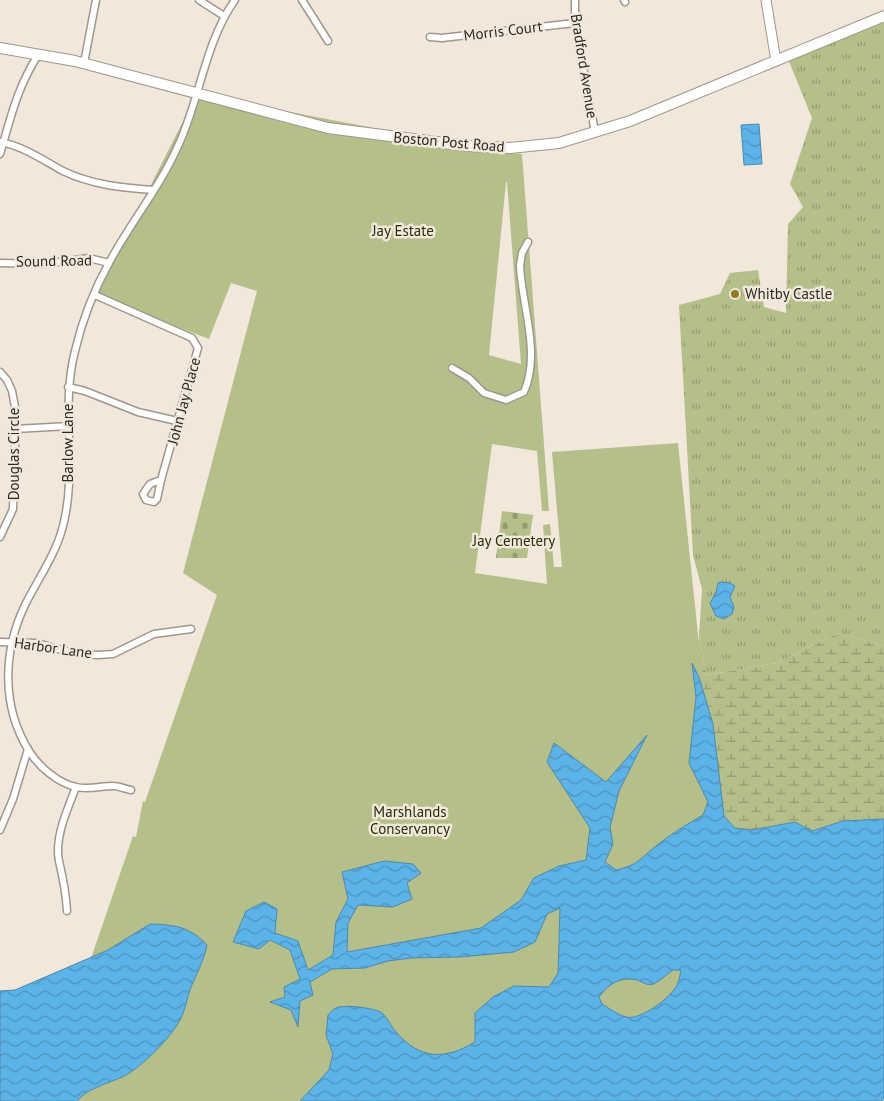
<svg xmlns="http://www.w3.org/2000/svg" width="884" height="1101" font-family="'PT Sans',sans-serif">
<defs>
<pattern id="grass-tufts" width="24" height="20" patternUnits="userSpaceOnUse" patternTransform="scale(1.25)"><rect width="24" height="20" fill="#b5bf8a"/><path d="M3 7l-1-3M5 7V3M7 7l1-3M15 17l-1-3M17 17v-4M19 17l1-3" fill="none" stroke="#939b71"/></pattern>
<pattern id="wetland-marsh" width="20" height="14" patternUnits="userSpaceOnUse" patternTransform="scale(1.25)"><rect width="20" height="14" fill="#b5bf8a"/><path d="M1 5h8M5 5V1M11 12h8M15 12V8" fill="none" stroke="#939b71"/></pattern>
<pattern id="cemetery-stones" width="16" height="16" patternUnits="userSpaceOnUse" patternTransform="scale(1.25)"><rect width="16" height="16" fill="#b5bf8a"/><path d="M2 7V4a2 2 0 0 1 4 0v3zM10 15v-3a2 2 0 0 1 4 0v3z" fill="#939b71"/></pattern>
<pattern id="water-waves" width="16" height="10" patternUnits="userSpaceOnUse" patternTransform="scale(1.25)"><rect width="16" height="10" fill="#5cb3e8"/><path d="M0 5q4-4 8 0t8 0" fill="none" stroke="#4c92bc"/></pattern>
</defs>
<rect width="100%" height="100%" fill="#f1e7db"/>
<polygon fill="url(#grass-tufts)" points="884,19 884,646 838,633 777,663 707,675 699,638 702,589 693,555 679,305 720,294 730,273 758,270 764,307 786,313 788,224 803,207 790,184 812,118 788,59"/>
<polygon fill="url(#wetland-marsh)" points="838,633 884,646 884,819 843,821 812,831 795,822 752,830 735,828 724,816 720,801 0,1101 0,991 15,990 108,950 681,660 699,638 707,675 777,663"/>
<polygon fill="url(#cemetery-stones)" points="502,511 533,515 527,558 496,558"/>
<path fill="#b5bf8a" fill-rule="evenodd" d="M200 88 198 93 213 97 504 153 510 148V153L522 154 549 511H542L537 451 492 444 475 573 547 584 543 525 550 524 554 567H562L552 452 678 443 728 922 660 1013 393 1101H42L133 836 136 837 143 801 145 802 217 595 183 573 257 291 231 283 209 339 95 295ZM506 182H507L521 364 489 355Z"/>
<g fill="url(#water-waves)" stroke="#4e89ad" fill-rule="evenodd">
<polygon points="759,124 762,164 744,165 741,125"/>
<polygon points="721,582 730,583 735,586 730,597 734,607 732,614 724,619 716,616 710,603 716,593 718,583"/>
<path d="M692 663 699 677 713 724 724 816 735 828 752 830 795 822 812 831 843 821 884 819V1098L882 1101H300L329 1070 333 1054 326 1035 328 1015C330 1013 333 1009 336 1008 344 1004 375 1008 382 1013 388 1018 391 1027 396 1032 420 1060 445 1060 475 1042V1013L493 997 514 986 549 987 558 973 560 908 547 914 535 942 514 952 460 957 411 958 388 961 365 968 332 969 310 982 313 995 300 1001 298 1027 291 1010 270 1002 285 997 284 987 300 979 290 950 270 940 259 949 233 942 246 911 264 902 277 909 275 933 298 941 308 970 333 955 336 922 348 899 342 872 384 861 413 864 421 873 407 883 412 899 393 907 358 905 348 923 347 952 481 928 521 900 534 878 559 866 586 860 590 828 547 762 554 743 606 782 647 735 619 791 610 827 613 844 605 862 616 870C640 864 638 860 656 846 671 834 687 824 703 815L708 802 689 763 696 697ZM673 970H681C680 975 679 981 677 985 672 997 640 1021 626 1017 618 1015 609 1008 602 1004L599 997C609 984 620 976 637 980 643 982 646 986 653 984 659 982 667 974 673 970Z"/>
<path d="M150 924C175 925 189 926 207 945 204 960 197 973 191 987 187 997 186 1007 182 1016 173 1036 142 1067 124 1076 108 1084 89 1087 77 1101H0V991L15 990 108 950Z"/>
</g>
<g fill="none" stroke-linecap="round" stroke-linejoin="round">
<g stroke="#a0978c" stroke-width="9">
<g id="street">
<polyline points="199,0 224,16"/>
<polyline points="302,0 328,41"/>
<polyline points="575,0 575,23 595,132"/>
<polyline points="624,0 625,2"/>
<polyline points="430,37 442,38 575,23"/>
<polyline points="84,63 96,0"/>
<path d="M0 142C23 146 43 160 63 171 92 185 123 188 154 190"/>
<path d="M0 154C11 117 17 88 38 55"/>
<polyline points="0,263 45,264 89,258 109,263"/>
<polyline points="95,295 192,338 198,348 161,480"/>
<path d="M452 368 469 378 484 393 506 400 524 392C541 354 522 306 520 266L522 253 528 242"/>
<polyline points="0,372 7,380 12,391 16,412 13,509 0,537"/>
<polyline points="68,387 85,391 138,412 177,421"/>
<polyline points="15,429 69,426"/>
<polygon points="161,480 157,499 154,502 146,500 143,494 150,484"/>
<polyline points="0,642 37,643 76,654 98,655 113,654 154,634 191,629"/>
<path d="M131 790C125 789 119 786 113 786 101 786 88 790 76 787 58 783 39 767 29 751 1 706 3 651 25 605 38 579 56 554 63 526 78 468 60 409 75 351 82 321 95 288 110 261 131 222 160 187 178 146 200 99 205 42 235 0"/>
<polyline points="0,830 13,799 28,749"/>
<path d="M67 911C66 893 63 878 59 861 54 838 68 808 76 787"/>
</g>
</g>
<g stroke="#a0978c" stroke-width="11">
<polyline id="secondary" points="766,0 776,61"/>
</g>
<g stroke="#a0978c" stroke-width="12">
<polyline id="primary" points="0,48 75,61 328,128 468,146 510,148 559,143 630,121 884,16"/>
</g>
<use href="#street" stroke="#fff" stroke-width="6"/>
<use href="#secondary" stroke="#fff" stroke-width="9"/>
<use href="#primary" stroke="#fff" stroke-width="10"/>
</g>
<circle fill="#927b21" stroke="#f1e7db" stroke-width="2" cx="735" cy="294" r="5"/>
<g text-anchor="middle" stroke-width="5" stroke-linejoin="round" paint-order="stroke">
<g font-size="15" fill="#2c2824" stroke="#f1e7db">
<text transform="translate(503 31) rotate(-7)" y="5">Morris Court</text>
<text transform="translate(584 66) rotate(81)" y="5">Bradford Avenue</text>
<text transform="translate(449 142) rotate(5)" y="5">Boston Post Road</text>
<text transform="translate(54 261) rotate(-1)" y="5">Sound Road</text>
<text transform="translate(184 401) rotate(-75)" y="5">John Jay Place</text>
<text transform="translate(68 443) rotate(-90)" y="5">Barlow Lane</text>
<text transform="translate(14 454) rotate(-90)" y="5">Douglas Circle</text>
<text transform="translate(53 648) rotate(8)" y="5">Harbor Lane</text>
</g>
<g font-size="15" fill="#292e07" stroke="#f1e7db">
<text x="403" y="236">Jay Estate</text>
<text x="514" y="546">Jay Cemetery</text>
<text x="410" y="817">Marshlands<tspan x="410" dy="17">Conservancy</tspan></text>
</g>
<g font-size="15" fill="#2c2824" stroke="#f1e7db" text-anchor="start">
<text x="745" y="299">Whitby Castle</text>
</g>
</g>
</svg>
